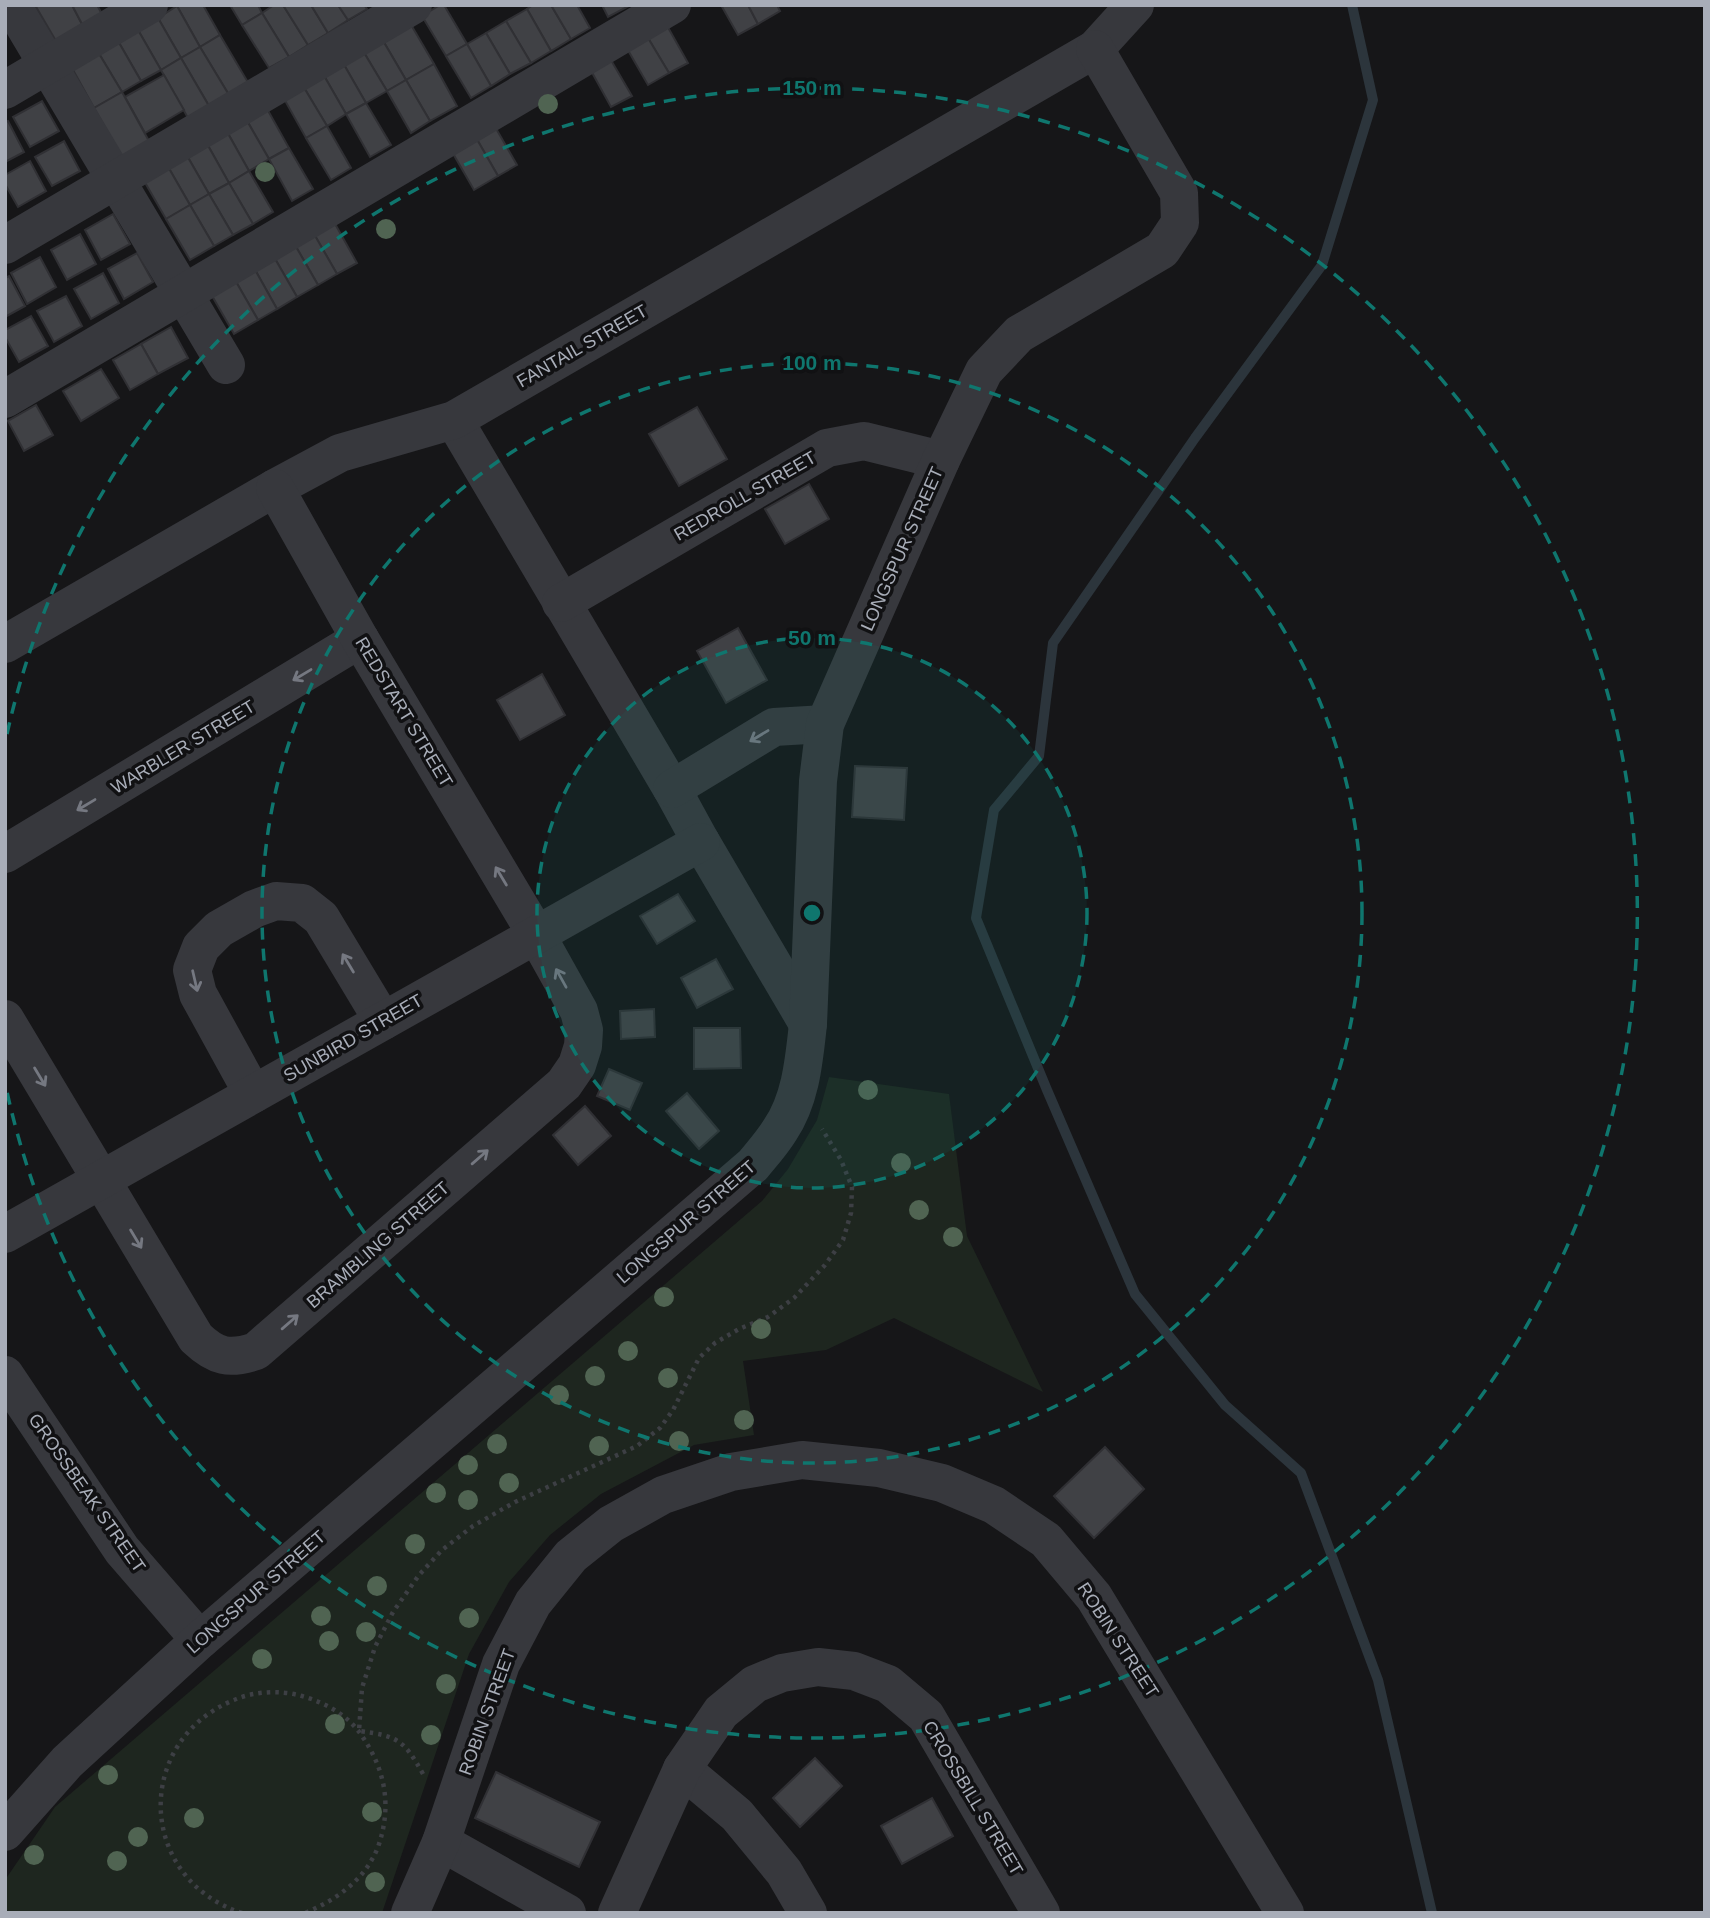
<svg xmlns="http://www.w3.org/2000/svg" width="1710" height="1918" font-family="Helvetica,sans-serif">
<rect width="100%" height="100%" fill="#161618"/>
<polygon fill="#1e261f" points="829,1077 949,1094 967,1236 1043,1392 894,1318 826,1350 743,1361 754,1435 694,1445 601,1494 550,1535 509,1582 469,1654 382,1913 5,1913 5,1880 55,1807 762,1201 788,1169 817,1120"/>
<g fill="none" stroke-linecap="round" stroke-linejoin="round">
<polyline stroke="#2c353c" stroke-width="10" points="1352,5 1373,100 1322,265 1195,438 1053,643 1039,756 994,810 976,918 1047,1090 1135,1294 1225,1405 1301,1473 1378,1680 1432,1913"/>
</g>
<g fill="#404145" stroke="#303034" stroke-width="2">
<polygon points="35,5 72,5 83,26 56,41"/>
<polygon points="72,5 97,5 102,14 83,26"/>
<polygon points="179,5 203,5 220,35 200,47 177,6"/>
<polygon points="230,5 258,5 262,13 242,25"/>
<polygon points="274,5 283,5 308,45 289,57 262,13"/>
<polygon points="283,5 311,5 328,33 308,45"/>
<polygon points="311,5 338,5 348,20 328,33"/>
<polygon points="338,5 364,5 367,9 348,20"/>
<polygon points="440,5 444,5 467,44 446,56 422,16"/>
<polygon points="533,5 551,5 571,39 551,51 527,9"/>
<polygon points="551,5 577,5 590,28 571,39"/>
<polygon points="602,5 629,5 629,6 608,17"/>
<polygon points="721,5 748,5 758,24 738,35"/>
<polygon points="748,5 777,5 780,11 758,24"/>
<polygon points="177,6 200,47 181,58 158,18"/>
<polygon points="527,9 551,51 531,63 506,21"/>
<polygon points="262,13 289,57 269,68 242,25"/>
<polygon points="158,18 181,58 161,70 138,30"/>
<polygon points="506,21 531,63 510,74 486,33"/>
<polygon points="665,22 688,63 669,73 645,33"/>
<polygon points="410,23 434,64 406,80 382,39"/>
<polygon points="138,30 161,70 141,81 118,41"/>
<polygon points="486,33 510,74 491,86 467,44"/>
<polygon points="645,33 669,73 648,85 625,45"/>
<polygon points="220,35 249,84 229,95 200,47"/>
<polygon points="382,39 406,80 387,91 363,51"/>
<polygon points="118,41 141,81 122,92 98,52"/>
<polygon points="467,44 491,86 471,98 446,56"/>
<polygon points="200,47 229,95 209,106 181,58"/>
<polygon points="363,51 387,91 366,103 343,63"/>
<polygon points="98,52 122,92 94,108 72,68"/>
<polygon points="608,55 632,96 611,107 589,67"/>
<polygon points="181,58 209,106 188,118 161,70"/>
<polygon points="343,63 366,103 346,114 323,74"/>
<polygon points="434,64 457,106 430,121 406,80"/>
<polygon points="323,74 346,114 327,126 303,86"/>
<polygon points="164,75 184,110 145,133 125,97"/>
<polygon points="406,80 430,121 411,133 387,91"/>
<polygon points="303,86 327,126 306,138 283,97"/>
<polygon points="122,92 150,143 123,159 94,108"/>
<polygon points="42,101 59,131 30,147 13,117"/>
<polygon points="366,103 391,145 370,157 346,114"/>
<polygon points="266,107 289,148 269,159 246,119"/>
<polygon points="246,119 269,159 249,171 226,130"/>
<polygon points="8,121 24,152 5,162 5,122"/>
<polygon points="494,125 517,165 498,176 475,136"/>
<polygon points="327,126 351,168 331,180 306,138"/>
<polygon points="226,130 249,171 229,183 206,142"/>
<polygon points="475,136 498,176 474,190 451,150"/>
<polygon points="64,141 80,171 52,186 35,157"/>
<polygon points="206,142 229,183 209,194 186,154"/>
<polygon points="289,148 313,189 292,201 269,159"/>
<polygon points="186,154 209,194 190,205 167,165"/>
<polygon points="30,161 46,191 18,207 5,184 5,175"/>
<polygon points="167,165 190,205 166,219 143,179"/>
<polygon points="249,171 273,212 253,224 229,183"/>
<polygon points="229,183 253,224 233,235 209,194"/>
<polygon points="209,194 233,235 214,246 190,205"/>
<polygon points="190,205 214,246 190,260 166,219"/>
<polygon points="113,214 130,244 101,260 85,230"/>
<polygon points="334,222 357,263 337,274 314,234"/>
<polygon points="80,234 96,264 67,280 51,250"/>
<polygon points="314,234 337,274 318,285 295,245"/>
<polygon points="295,245 318,285 297,297 274,257"/>
<polygon points="137,253 153,282 124,299 108,269"/>
<polygon points="40,257 56,287 27,304 11,273"/>
<polygon points="274,257 297,297 277,309 254,268"/>
<polygon points="254,268 277,309 258,320 235,280"/>
<polygon points="103,273 119,303 91,319 74,289"/>
<polygon points="9,276 25,306 5,317 5,278"/>
<polygon points="235,280 258,320 234,334 211,294"/>
<polygon points="66,296 82,326 54,342 37,311"/>
<polygon points="31,316 48,346 19,362 5,337 5,330"/>
<polygon points="171,327 188,358 158,374 141,344"/>
<polygon points="141,344 158,374 130,390 113,360"/>
<polygon points="101,369 119,398 81,421 63,391"/>
<polygon points="36,405 53,435 24,451 8,421"/>
<polygon points="697,407 727,459 679,486 649,434"/>
<polygon points="809,484 829,519 785,544 765,509"/>
<polygon points="738,628 767,680 726,703 697,651"/>
<polygon points="542,674 565,715 520,740 497,700"/>
<polygon points="855,766 907,768 904,820 852,817"/>
<polygon points="678,894 695,921 657,944 640,916"/>
<polygon points="716,959 733,989 697,1008 681,978"/>
<polygon points="654,1009 655,1037 621,1039 620,1011"/>
<polygon points="694,1028 740,1028 741,1068 694,1069"/>
<polygon points="609,1069 642,1083 630,1110 597,1096"/>
<polygon points="687,1093 719,1131 699,1149 666,1111"/>
<polygon points="585,1106 611,1136 578,1165 553,1135"/>
<polygon points="1105,1447 1144,1489 1094,1538 1054,1496"/>
<polygon points="815,1758 842,1786 800,1827 773,1798"/>
<polygon points="496,1772 600,1822 579,1867 475,1818"/>
<polygon points="932,1798 953,1836 902,1864 881,1826"/>
</g>
<g fill="none" stroke-linecap="round" stroke-linejoin="round">
<g stroke="#3d3f44" stroke-width="4.5" stroke-dasharray="3.5 5" stroke-linecap="butt">
<path d="M423 1774C404 1740 398 1736 359 1731L362 1688 375 1647 393 1612 419 1575 442 1550 473 1526 515 1502 637 1446 660 1428 673 1410 699 1358 715 1343 739 1329 768 1317 794 1298 825 1265 843 1240 851 1213 852 1187 841 1160 822 1129"/>
<path d="M242 1913C137 1879 133 1741 234 1700 254 1691 281 1690 302 1696 326 1703 348 1715 362 1736 386 1771 392 1807 378 1847 365 1880 336 1900 305 1913"/>
</g>
<g stroke="#37383d" stroke-width="38">
<polyline points="12,5 226,365"/>
<polyline points="5,90 149,5"/>
<polyline points="5,245 413,5"/>
<polyline points="5,399 672,5"/>
<polyline points="454,420 672,789 701,842 808,1024"/>
<polyline points="561,603 827,448 864,441 941,460"/>
<polyline points="5,644 275,488 340,453 454,420 1095,49 1135,5"/>
<polyline points="672,789 774,727 825,724"/>
<polyline points="5,854 360,639"/>
<path d="M5 1019 196 1338C216 1357 229 1360 256 1351L564 1084 577 1065 583 1046 584 1030 579 1011 536 934 360 639 275 488"/>
<polyline points="253,1094 198,994 192,970 201,947 219,929 254,909 276,901 302,903 321,918 383,1021"/>
<polyline points="5,1234 701,842"/>
<polyline points="5,1375 122,1550 200,1640"/>
<polyline points="682,1769 737,1815 784,1872 808,1913"/>
<path d="M5 1832 67 1762 200 1640 753 1165C762 1154 772 1143 780 1130 801 1099 804 1060 808 1024L818 781 825 724 941 460 984 371 1019 334 1162 250 1180 223 1179 193 1095 49"/>
<polyline points="441,1842 567,1913"/>
<polyline points="410,1913 441,1842 501,1664 533,1603 571,1556 611,1524 663,1495 731,1472 802,1460 879,1468 942,1483 994,1505 1046,1540 1094,1597 1285,1913"/>
<polyline points="617,1913 682,1769 721,1712 755,1684 782,1673 818,1667 854,1671 888,1684 926,1716 1041,1913"/>
</g>
</g>
<g fill="#506452">
<circle cx="548" cy="104" r="10"/>
<circle cx="265" cy="172" r="10"/>
<circle cx="386" cy="229" r="10"/>
<circle cx="868" cy="1090" r="10"/>
<circle cx="901" cy="1163" r="10"/>
<circle cx="919" cy="1210" r="10"/>
<circle cx="953" cy="1237" r="10"/>
<circle cx="664" cy="1297" r="10"/>
<circle cx="761" cy="1329" r="10"/>
<circle cx="628" cy="1351" r="10"/>
<circle cx="595" cy="1376" r="10"/>
<circle cx="668" cy="1378" r="10"/>
<circle cx="559" cy="1395" r="10"/>
<circle cx="744" cy="1420" r="10"/>
<circle cx="679" cy="1441" r="10"/>
<circle cx="497" cy="1444" r="10"/>
<circle cx="599" cy="1446" r="10"/>
<circle cx="468" cy="1465" r="10"/>
<circle cx="509" cy="1483" r="10"/>
<circle cx="436" cy="1493" r="10"/>
<circle cx="468" cy="1500" r="10"/>
<circle cx="415" cy="1544" r="10"/>
<circle cx="377" cy="1586" r="10"/>
<circle cx="321" cy="1616" r="10"/>
<circle cx="469" cy="1618" r="10"/>
<circle cx="366" cy="1632" r="10"/>
<circle cx="329" cy="1641" r="10"/>
<circle cx="262" cy="1659" r="10"/>
<circle cx="446" cy="1684" r="10"/>
<circle cx="335" cy="1724" r="10"/>
<circle cx="431" cy="1735" r="10"/>
<circle cx="108" cy="1775" r="10"/>
<circle cx="372" cy="1812" r="10"/>
<circle cx="194" cy="1818" r="10"/>
<circle cx="138" cy="1837" r="10"/>
<circle cx="34" cy="1855" r="10"/>
<circle cx="117" cy="1861" r="10"/>
<circle cx="375" cy="1882" r="10"/>
</g>
<defs><path id="oneway-shaft" d="M-6 0H5M1.5-3L5.5 0L1.5 3" fill="none" stroke-width="1.6" stroke-linecap="round" stroke-linejoin="round" transform="scale(1.75)"/></defs>
<g stroke="#757881">
<use href="#oneway-shaft" transform="translate(302 675) rotate(149)"/>
<use href="#oneway-shaft" transform="translate(759 736) rotate(149)"/>
<use href="#oneway-shaft" transform="translate(86 805) rotate(149)"/>
<use href="#oneway-shaft" transform="translate(501 876) rotate(-121)"/>
<use href="#oneway-shaft" transform="translate(348 963) rotate(-121)"/>
<use href="#oneway-shaft" transform="translate(561 978) rotate(-119)"/>
<use href="#oneway-shaft" transform="translate(195 981) rotate(77)"/>
<use href="#oneway-shaft" transform="translate(40 1077) rotate(59)"/>
<use href="#oneway-shaft" transform="translate(480 1157) rotate(-41)"/>
<use href="#oneway-shaft" transform="translate(136 1239) rotate(59)"/>
<use href="#oneway-shaft" transform="translate(290 1322) rotate(-41)"/>
</g>
<circle cx="812" cy="913" r="275" fill="#0f766e" fill-opacity=".12"/>
<g fill="none" stroke="#0f766e" stroke-width="3.5" stroke-dasharray="12 9">
<circle cx="812" cy="913" r="275"/>
<circle cx="812" cy="913" r="550"/>
<path d="M7 734A825 825 0 1 1 7 1092"/>
</g>
<g text-anchor="middle" stroke-width="7" stroke-linejoin="round" paint-order="stroke">
<g font-size="18" fill="#a8adb8" stroke="#111113">
<text transform="translate(582 346) rotate(-30)" y="6">FANTAIL STREET</text>
<text transform="translate(745 496) rotate(-30)" y="6">REDROLL STREET</text>
<text transform="translate(902 549) rotate(-66)" y="6">LONGSPUR STREET</text>
<text transform="translate(404 712) rotate(59)" y="6">REDSTART STREET</text>
<text transform="translate(183 747) rotate(-31)" y="6">WARBLER STREET</text>
<text transform="translate(353 1038) rotate(-30)" y="6">SUNBIRD STREET</text>
<text transform="translate(686 1222) rotate(-41)" y="6">LONGSPUR STREET</text>
<text transform="translate(378 1245) rotate(-41)" y="6">BRAMBLING STREET</text>
<text transform="translate(87 1493) rotate(55)" y="6">GROSSBEAK STREET</text>
<text transform="translate(256 1592) rotate(-41)" y="6">LONGSPUR STREET</text>
<text transform="translate(1118 1640) rotate(57)" y="6">ROBIN STREET</text>
<text transform="translate(487 1712) rotate(-70)" y="6">ROBIN STREET</text>
<text transform="translate(973 1798) rotate(59)" y="6">CROSSBILL STREET</text>
</g>
</g>
<circle cx="812" cy="913" r="10" fill="#0f766e" stroke="#111113" stroke-width="3.5"/>
<g font-size="21" text-anchor="middle" font-weight="bold" fill="#0f766e" stroke="#111113" stroke-width="7" stroke-linejoin="round" paint-order="stroke">
<text x="812" y="95">150 m</text>
<text x="812" y="370">100 m</text>
<text x="812" y="645">50 m</text>
</g>
<rect width="1710" height="1918" fill="none" stroke="#a8adb8" stroke-width="14"/>
</svg>
